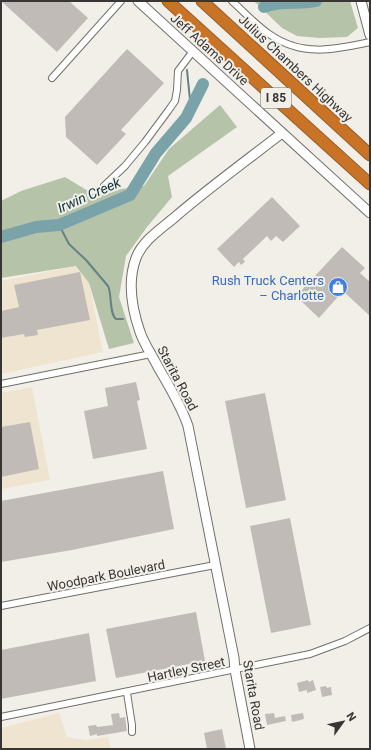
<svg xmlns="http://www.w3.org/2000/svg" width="371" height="750" font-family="Roboto,sans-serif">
<rect width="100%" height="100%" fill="#f2efe9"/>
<g fill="#efe4cf">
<polygon points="85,264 103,352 1,374 1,281"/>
<polygon points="32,387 50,480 1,489 1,393"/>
<polygon points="59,713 67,737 86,740 108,737 111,749 1,749 1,728"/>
</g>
<g fill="#b5c3a9">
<polygon points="252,1 350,1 358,28 347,37 319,38 297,36 282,28 256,3"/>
<polygon points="220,105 237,127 168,176 172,197 147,227 126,256 119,297 134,343 109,349 89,283 76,266 1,278 1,201 21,191 65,177 98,197 121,189 144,186 169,149"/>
</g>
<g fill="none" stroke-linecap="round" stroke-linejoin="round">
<g stroke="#668286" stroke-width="2">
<polyline points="187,70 191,110"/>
<path d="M59 225 69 244 86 260 108 286C112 293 109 314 116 319 117 319 122 319 123 319"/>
</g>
<g stroke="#7aa3a9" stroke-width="12">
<path d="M264 7C281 0 299 5 316 1"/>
<polyline points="1,237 36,227 59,225 130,195 156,153 186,118 203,84"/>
</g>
</g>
<g fill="#c1bbb7">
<polygon points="1,1 69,1 88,18 57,52"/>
<polygon points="127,49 164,83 121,130 126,134 97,165 66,137 65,117"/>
<polygon points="272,197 300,226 283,242 276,236 271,241 267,236 243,259 245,262 241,265 239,262 234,267 217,249"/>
<polygon points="342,247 365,268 360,273 370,282 370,316 343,291 319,318 301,301 305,297 300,292"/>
<polygon points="80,272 90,320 37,330 38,335 25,337 24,334 1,338 1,311 19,307 14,285"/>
<polygon points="136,382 140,400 137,401 147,449 93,459 84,411 108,406 105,388"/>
<polygon points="265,393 286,500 246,508 225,401"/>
<polygon points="30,422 39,469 1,477 1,427"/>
<polygon points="163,471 174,529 72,550 1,562 1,501"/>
<polygon points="290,518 311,625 271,633 250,526"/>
<polygon points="196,612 205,661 116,678 106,629"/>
<polygon points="89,633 96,681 1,699 1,650"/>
<polygon points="308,680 309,682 313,680 316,690 307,693 307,690 299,692 297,683"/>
<polygon points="326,686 327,688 331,687 332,695 322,697 320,687"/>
<polygon points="119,713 120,718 125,717 127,731 97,736 97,734 90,736 88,726 96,725 97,727 113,725 111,714"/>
<polygon points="274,713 275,718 285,716 286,721 267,725 265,714"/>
<polygon points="303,713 304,719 292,722 291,715"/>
<polygon points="222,729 226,749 207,749 204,733"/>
</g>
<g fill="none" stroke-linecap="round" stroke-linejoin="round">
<g stroke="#716f6a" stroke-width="8">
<g id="street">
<path d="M232 1C244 12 256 25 269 34 302 57 333 50 370 42"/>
<polyline points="52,78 121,1"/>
<polyline points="104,186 125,166 145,142 168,111 175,101 177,90 178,71 193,51"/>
<polyline points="1,384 151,354"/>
<polyline points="1,606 215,565"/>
<polyline points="127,693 132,725 132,732"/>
<polyline points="1,717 310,654 345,641 370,628"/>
</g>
</g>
<g stroke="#716f6a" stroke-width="11">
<g id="secondary">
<polyline points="138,1 370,213"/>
<polyline points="361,1 370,35"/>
<path d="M250 749 235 670 234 658 188 426C181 405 169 386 158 367 152 355 144 344 140 332 132 309 127 282 136 258 143 240 161 229 175 217 210 187 246 161 282 133"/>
</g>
</g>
<g stroke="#965e2b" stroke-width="13">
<g id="highway">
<polyline points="168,1 370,184"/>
<polyline points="202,1 370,155"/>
</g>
</g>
<use href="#street" stroke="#fff" stroke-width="6"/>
<use href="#secondary" stroke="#fff" stroke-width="9"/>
<use href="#highway" stroke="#c97326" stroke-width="11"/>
</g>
<defs>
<g id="shop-disc" transform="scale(1)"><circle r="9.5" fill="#3f7fe0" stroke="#f2efe9"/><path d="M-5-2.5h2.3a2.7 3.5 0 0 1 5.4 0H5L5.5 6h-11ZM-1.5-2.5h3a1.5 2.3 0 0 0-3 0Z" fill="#fff"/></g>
</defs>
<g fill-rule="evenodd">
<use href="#shop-disc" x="338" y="287"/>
</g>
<g text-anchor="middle" stroke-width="4" stroke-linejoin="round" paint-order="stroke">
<rect fill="#f2efe9" stroke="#6f6e6a" stroke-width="1" x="261" y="88" width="30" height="20" rx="3"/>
<g font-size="12" font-weight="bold" fill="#373634">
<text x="276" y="102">I 85</text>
</g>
<g font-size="13" fill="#373634" stroke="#f2efe9">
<text transform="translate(210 49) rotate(42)" y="5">Jeff Adams Drive</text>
<text transform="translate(296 68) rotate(43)" y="5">Julius Chambers Highway</text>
<text transform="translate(178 378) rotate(62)" y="5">Starita Road</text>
<text transform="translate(106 575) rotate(-11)" y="5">Woodpark Boulevard</text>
<text transform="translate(186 669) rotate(-12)" y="5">Hartley Street</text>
<text transform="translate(254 695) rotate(80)" y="5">Starita Road</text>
</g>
<g font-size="13" fill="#366cbe" stroke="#f2efe9" text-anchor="end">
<text x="324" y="285">Rush Truck Centers<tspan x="324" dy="15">– Charlotte</tspan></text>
</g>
<g font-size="14" font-style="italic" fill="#0b3439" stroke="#f2efe9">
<text transform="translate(89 195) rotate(-24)" y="5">Irwin Creek</text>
</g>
</g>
<rect width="371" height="750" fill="none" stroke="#373634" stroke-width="4"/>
<g transform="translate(343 722) rotate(57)" stroke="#f2efe9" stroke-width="3" paint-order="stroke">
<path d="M0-3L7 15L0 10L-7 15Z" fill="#373634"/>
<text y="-6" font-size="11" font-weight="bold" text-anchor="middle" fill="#373634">N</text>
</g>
</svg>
